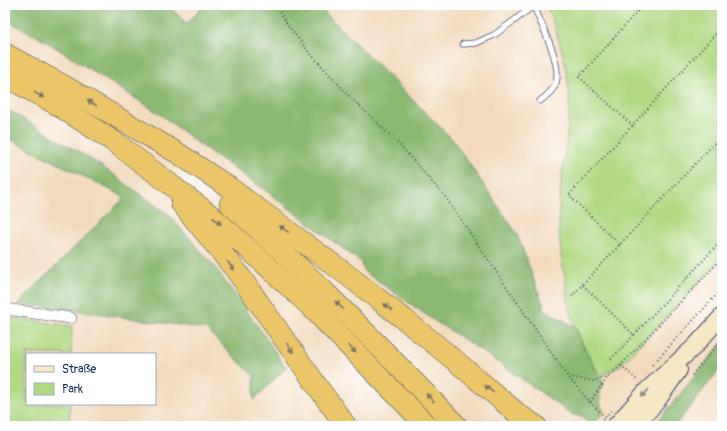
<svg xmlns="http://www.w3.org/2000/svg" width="727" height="431" font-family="Pangolin,sans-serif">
<rect width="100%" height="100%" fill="#fff"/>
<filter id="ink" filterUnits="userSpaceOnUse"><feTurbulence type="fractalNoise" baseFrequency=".025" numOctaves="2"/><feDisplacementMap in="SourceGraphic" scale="8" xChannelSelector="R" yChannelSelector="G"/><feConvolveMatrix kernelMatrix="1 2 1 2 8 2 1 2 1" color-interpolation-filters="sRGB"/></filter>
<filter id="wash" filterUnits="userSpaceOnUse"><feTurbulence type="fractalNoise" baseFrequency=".012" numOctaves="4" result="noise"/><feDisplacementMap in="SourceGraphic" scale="16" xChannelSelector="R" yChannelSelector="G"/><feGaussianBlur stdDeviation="0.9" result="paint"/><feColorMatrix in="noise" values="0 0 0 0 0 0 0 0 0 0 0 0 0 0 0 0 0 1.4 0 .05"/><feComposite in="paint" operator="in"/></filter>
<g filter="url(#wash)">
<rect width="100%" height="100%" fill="#f3dabd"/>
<g fill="#b1d984" stroke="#668471">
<path d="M551 5H722V258L621 365 600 376C591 361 582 345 576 328 569 312 567 295 565 278 561 256 558 234 559 212 560 179 567 147 569 115 571 77 561 41 547 6Z"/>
<polygon points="5,317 72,326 71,354 27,354 27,404 70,404 69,426 5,426"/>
</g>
<g fill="#8cb972" stroke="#547468">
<path d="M5 5H168L187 24 204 5H317L453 140 517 234 545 310 575 327 586 352 604 384C598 394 599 403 604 412L592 426H591L582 416 570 414 566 410 485 353 432 319 364 271 361 262 261 187 195 141 160 114 49 43 5 19Z"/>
<polygon points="5,108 97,163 169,215 215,267 266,338 286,368 254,400 254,376 206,329 73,310 18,304 125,197 5,137"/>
<polygon points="722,343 722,366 675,426 654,426"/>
</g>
</g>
<g filter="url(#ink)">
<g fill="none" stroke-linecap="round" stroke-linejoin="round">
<g stroke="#3b496c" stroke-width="7">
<g id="service">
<path d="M536 5V11C543 28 562 65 556 83 553 91 547 96 540 101"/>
<polyline points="463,44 476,43 494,35 515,20 534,5"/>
</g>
</g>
<g stroke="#3b496c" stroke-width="12">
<polyline id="minor" points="5,309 71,318"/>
</g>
<g stroke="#3b496c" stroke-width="18">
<g id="secondary">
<polyline points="615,426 647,390 694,347 722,316"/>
<polyline points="636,426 658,400 679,370"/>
</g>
</g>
<g stroke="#3b496c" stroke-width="22">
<g id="motorway">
<polyline points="5,54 66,87 179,154 230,188 346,274 404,319 458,363 518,414 536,426"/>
<polyline points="5,76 56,104 113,141 153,171 209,214 252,252 309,305 427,426"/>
<polyline points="181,203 235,269 268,316 315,383 346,426"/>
<path d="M230 204C310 274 383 350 457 426"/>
</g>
</g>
<g stroke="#3b496c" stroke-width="2" stroke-dasharray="1 3" stroke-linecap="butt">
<polyline points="276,5 287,24 308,51 349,96 398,143 446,198 568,377 590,402 605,417"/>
<polyline points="633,126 579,77 643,5"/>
<polyline points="620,245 569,195 722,27"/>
<polyline points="583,285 634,335 722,240"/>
<polyline points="572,296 722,135"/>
<polyline points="611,359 634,335"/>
<polyline points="621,365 637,380"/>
<polyline points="652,365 722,289"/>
<polyline points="692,375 722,339"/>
<polyline points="569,377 593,381 608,377 621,365 722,258"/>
<polyline points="590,402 608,377"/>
</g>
<use href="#service" stroke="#fff" stroke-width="5.5"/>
<use href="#minor" stroke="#fff" stroke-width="11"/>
<use href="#secondary" stroke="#f7e8c3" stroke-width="16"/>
<use href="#motorway" stroke="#eac669" stroke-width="21"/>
<polyline stroke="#3b496c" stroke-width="2" stroke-dasharray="1 3" stroke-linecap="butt" points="597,426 611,411"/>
</g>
<defs><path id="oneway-solid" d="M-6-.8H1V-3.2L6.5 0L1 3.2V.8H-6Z"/></defs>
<g fill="#787363">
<use href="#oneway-solid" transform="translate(39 95) rotate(29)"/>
<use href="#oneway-solid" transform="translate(92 103) rotate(-149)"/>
<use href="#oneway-solid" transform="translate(217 221) rotate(41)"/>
<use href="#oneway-solid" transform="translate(284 229) rotate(-144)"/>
<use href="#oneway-solid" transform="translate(231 266) rotate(52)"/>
<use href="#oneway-solid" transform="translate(339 305) rotate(-135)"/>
<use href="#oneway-solid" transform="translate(388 307) rotate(-142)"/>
<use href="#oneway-solid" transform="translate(290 348) rotate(56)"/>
<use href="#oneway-solid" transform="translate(352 349) rotate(45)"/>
<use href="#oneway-solid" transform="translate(489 389) rotate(-140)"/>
<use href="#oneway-solid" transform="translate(430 398) rotate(-134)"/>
</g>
<use fill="#898c90" href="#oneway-solid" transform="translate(645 393) rotate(134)"/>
</g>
<rect width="727" height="431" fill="none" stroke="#fff" stroke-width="20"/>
<rect x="26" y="353" width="130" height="52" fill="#ffffff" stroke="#a4acbf"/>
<rect x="34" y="366" width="20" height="6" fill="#f7e8c3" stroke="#a4acbf"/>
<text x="62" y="373" font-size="12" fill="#1b2f5e">Straße</text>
<rect x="34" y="383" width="20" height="12" fill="#b1d984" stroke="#a4acbf"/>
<text x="62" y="393" font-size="12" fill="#1b2f5e">Park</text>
</svg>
